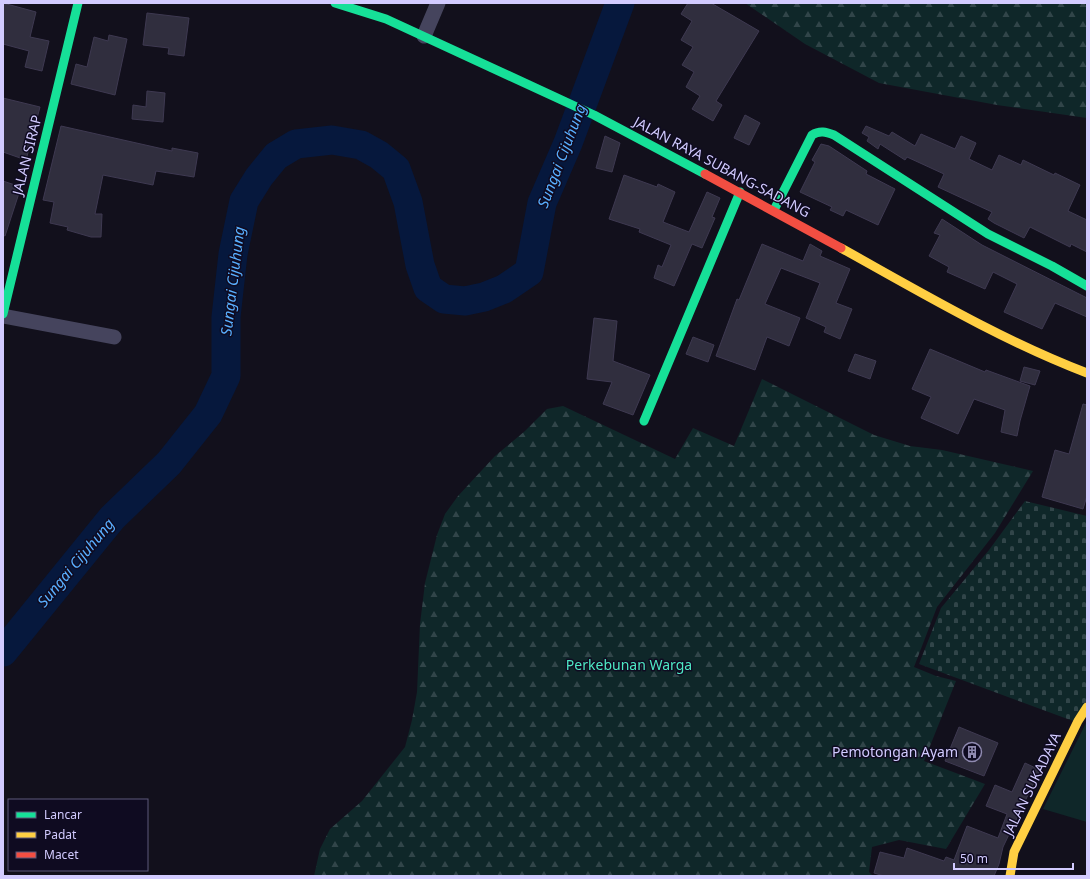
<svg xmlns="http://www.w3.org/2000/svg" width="1090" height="879" font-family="'Noto Sans',sans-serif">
<defs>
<pattern id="forest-firs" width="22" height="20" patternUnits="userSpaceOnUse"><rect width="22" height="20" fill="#0f2729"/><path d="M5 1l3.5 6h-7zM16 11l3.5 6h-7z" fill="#314549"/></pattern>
<pattern id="cemetery-stones" width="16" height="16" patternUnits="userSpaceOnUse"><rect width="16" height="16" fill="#0f2729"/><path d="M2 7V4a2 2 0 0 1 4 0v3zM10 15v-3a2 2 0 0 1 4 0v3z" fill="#314549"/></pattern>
</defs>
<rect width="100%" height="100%" fill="#12101c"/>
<g fill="url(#forest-firs)">
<polygon points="745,3 1087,3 1087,118 997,105 879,83 805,44"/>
<polygon points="762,379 874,435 910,446 942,450 1033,471 995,533 937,607 914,667 936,676 956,681 924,761 985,784 946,849 899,840 872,847 869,872 873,876 314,876 320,849 330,829 362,801 405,747 412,720 417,692 420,624 425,583 437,535 445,514 458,496 495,456 525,431 547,409 563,406 675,459 693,428 734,446"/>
</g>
<polygon fill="url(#cemetery-stones)" points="1025,501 1087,516 1087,700 1073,721 919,664 941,608 989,550"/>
<polygon fill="#0f2729" points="1087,721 1087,822 1043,809"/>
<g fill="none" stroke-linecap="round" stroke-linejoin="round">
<polyline stroke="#06183d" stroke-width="29" points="3,652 112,518 169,463 208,414 226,376 226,317 233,254 244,201 259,177 276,156 296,144 332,140 361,145 379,155 396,169 408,202 420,265 428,288 444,299 465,301 484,297 504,289 529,272 542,203 568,143 620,3"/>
</g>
<g fill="#302e3e" stroke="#3e3951">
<polygon points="3,3 36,12 30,37 49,41 42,71 25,67 29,51 3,44"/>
<polygon points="688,3 711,3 759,31 716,101 722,105 713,121 692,109 700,96 686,87 694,72 682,65 693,47 681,40 692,21 681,14"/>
<polygon points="147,13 189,18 184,56 168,54 169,48 143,45"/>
<polygon points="109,35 127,39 115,95 71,84 76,64 87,67 94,37 108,41"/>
<polygon points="147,91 165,93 163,122 132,119 133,105 146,107"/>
<polygon points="3,98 40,107 26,160 3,152"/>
<polygon points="745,115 760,123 749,145 734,138"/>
<polygon points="61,126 172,151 172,148 198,153 194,177 156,171 153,185 103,175 95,214 102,214 101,237 91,237 67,230 68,227 50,223 54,202 43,200"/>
<polygon points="866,126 889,136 892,132 915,146 921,134 955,149 961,136 976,143 969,159 992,170 999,155 1021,165 1023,160 1054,175 1055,173 1080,185 1068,211 1087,220 1087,252 1071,244 1070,247 1030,227 1024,238 994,223 988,219 992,212 938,187 944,174 907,157 905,160 880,144 878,149 867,141 869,137 862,133"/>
<polygon points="605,136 620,143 612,172 596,168"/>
<polygon points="821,144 829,146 867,171 866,174 895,189 878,225 846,210 843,216 830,210 832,207 800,192 815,162 812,160"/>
<polygon points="624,175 657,187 658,184 675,192 663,222 689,232 707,192 720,198 712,217 715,218 702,248 692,244 674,286 654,278 658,265 662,267 671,245 639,232 640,229 609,219"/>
<polygon points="3,181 21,187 5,236 3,235"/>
<polygon points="942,219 982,245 1087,298 1087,317 1055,303 1042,329 1004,312 1017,284 993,272 985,289 947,272 949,267 929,256 940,235 934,233"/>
<polygon points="762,244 803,261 810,244 822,251 820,256 850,269 836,303 852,309 840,339 824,332 826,327 806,318 820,283 781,268 765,304 800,318 789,346 767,337 755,370 716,356 737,299 739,300"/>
<polygon points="594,318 617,321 613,361 650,375 633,415 603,404 612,382 587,379"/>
<polygon points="693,337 714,345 708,362 686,354"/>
<polygon points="930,349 985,372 986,370 1030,386 1020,421 1017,436 1001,432 1005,410 974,399 958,434 921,418 931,397 912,389"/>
<polygon points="855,354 876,361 870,379 848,371"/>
<polygon points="1024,367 1040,371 1035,385 1020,381"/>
<polygon points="1083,404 1087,405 1087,496 1083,509 1042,497 1055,450 1069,454"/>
<polygon points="959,727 998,743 984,776 945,761"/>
<polygon points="1025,763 1040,770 1003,847 999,864 994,876 884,876 874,873 880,852 904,858 907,848 944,861 946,857 954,860 967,826 998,838 1007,814 986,806 995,785 1012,792"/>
</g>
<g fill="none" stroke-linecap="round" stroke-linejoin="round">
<g stroke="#45445d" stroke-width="15">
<polyline points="424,36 438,3"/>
<polyline points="3,316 114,337"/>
</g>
<g stroke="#16e098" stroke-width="9">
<polyline points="335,3 386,19 594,115 705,174"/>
<path d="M774 210 812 135C820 130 826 132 834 135L988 234 1052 266 1087 286"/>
<polyline points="3,314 78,3"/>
<polyline points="644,421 740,192"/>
</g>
<g stroke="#ffcf43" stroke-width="9">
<path d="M841 248C922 293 1001 340 1087 373"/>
<polyline points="1010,876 1014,852 1078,721 1087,707"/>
</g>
<polyline stroke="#f24e42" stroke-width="9" points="705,174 841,248"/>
</g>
<defs>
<g id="building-ring" transform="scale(1)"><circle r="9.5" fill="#0f0b21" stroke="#8f8ab0" stroke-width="1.5"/><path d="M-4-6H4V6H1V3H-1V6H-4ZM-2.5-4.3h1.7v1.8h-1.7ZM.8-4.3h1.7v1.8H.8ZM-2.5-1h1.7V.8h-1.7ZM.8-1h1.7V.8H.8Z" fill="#8f8ab0"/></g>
</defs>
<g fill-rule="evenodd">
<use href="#building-ring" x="972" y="752"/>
</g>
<g text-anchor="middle" stroke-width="3" stroke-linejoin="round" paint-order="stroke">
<g font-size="14" fill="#d2cbff" stroke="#0f0b21">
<text transform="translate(27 155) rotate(-76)" y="5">JALAN SIRAP</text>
<text transform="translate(722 167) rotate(28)" y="5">JALAN RAYA SUBANG-SADANG</text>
<text transform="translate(1032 784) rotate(-64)" y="5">JALAN SUKADAYA</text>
</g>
<g font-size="14" fill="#4ee8c4" stroke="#0f0b21">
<text x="629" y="670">Perkebunan Warga</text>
</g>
<g font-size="14" fill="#d2cbff" stroke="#0f0b21" text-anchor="end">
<text x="958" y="757">Pemotongan Ayam</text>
</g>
<g font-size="15" font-style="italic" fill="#59afff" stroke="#0f0b21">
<text transform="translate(562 156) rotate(-69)" y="5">Sungai Cijuhung</text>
<text transform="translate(233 281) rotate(-83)" y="5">Sungai Cijuhung</text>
<text transform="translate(76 563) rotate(-50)" y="5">Sungai Cijuhung</text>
</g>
</g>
<rect width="1090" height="879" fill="none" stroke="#d2cbff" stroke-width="8"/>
<rect x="8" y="799" width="140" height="72" fill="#0f0b21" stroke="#5d587a"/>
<rect x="16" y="812" width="20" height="6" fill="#16e098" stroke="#5d587a"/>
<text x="44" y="819" font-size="12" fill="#d2cbff">Lancar</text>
<rect x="16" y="832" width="20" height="6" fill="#ffcf43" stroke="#5d587a"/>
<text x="44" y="839" font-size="12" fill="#d2cbff">Padat</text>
<rect x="16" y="852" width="20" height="6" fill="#f24e42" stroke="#5d587a"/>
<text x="44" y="859" font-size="12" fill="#d2cbff">Macet</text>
<path d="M954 863v6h119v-6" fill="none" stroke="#d2cbff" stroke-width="2"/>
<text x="960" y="863" font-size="12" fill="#d2cbff" stroke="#0f0b21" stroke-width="3" paint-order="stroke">50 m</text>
</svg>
